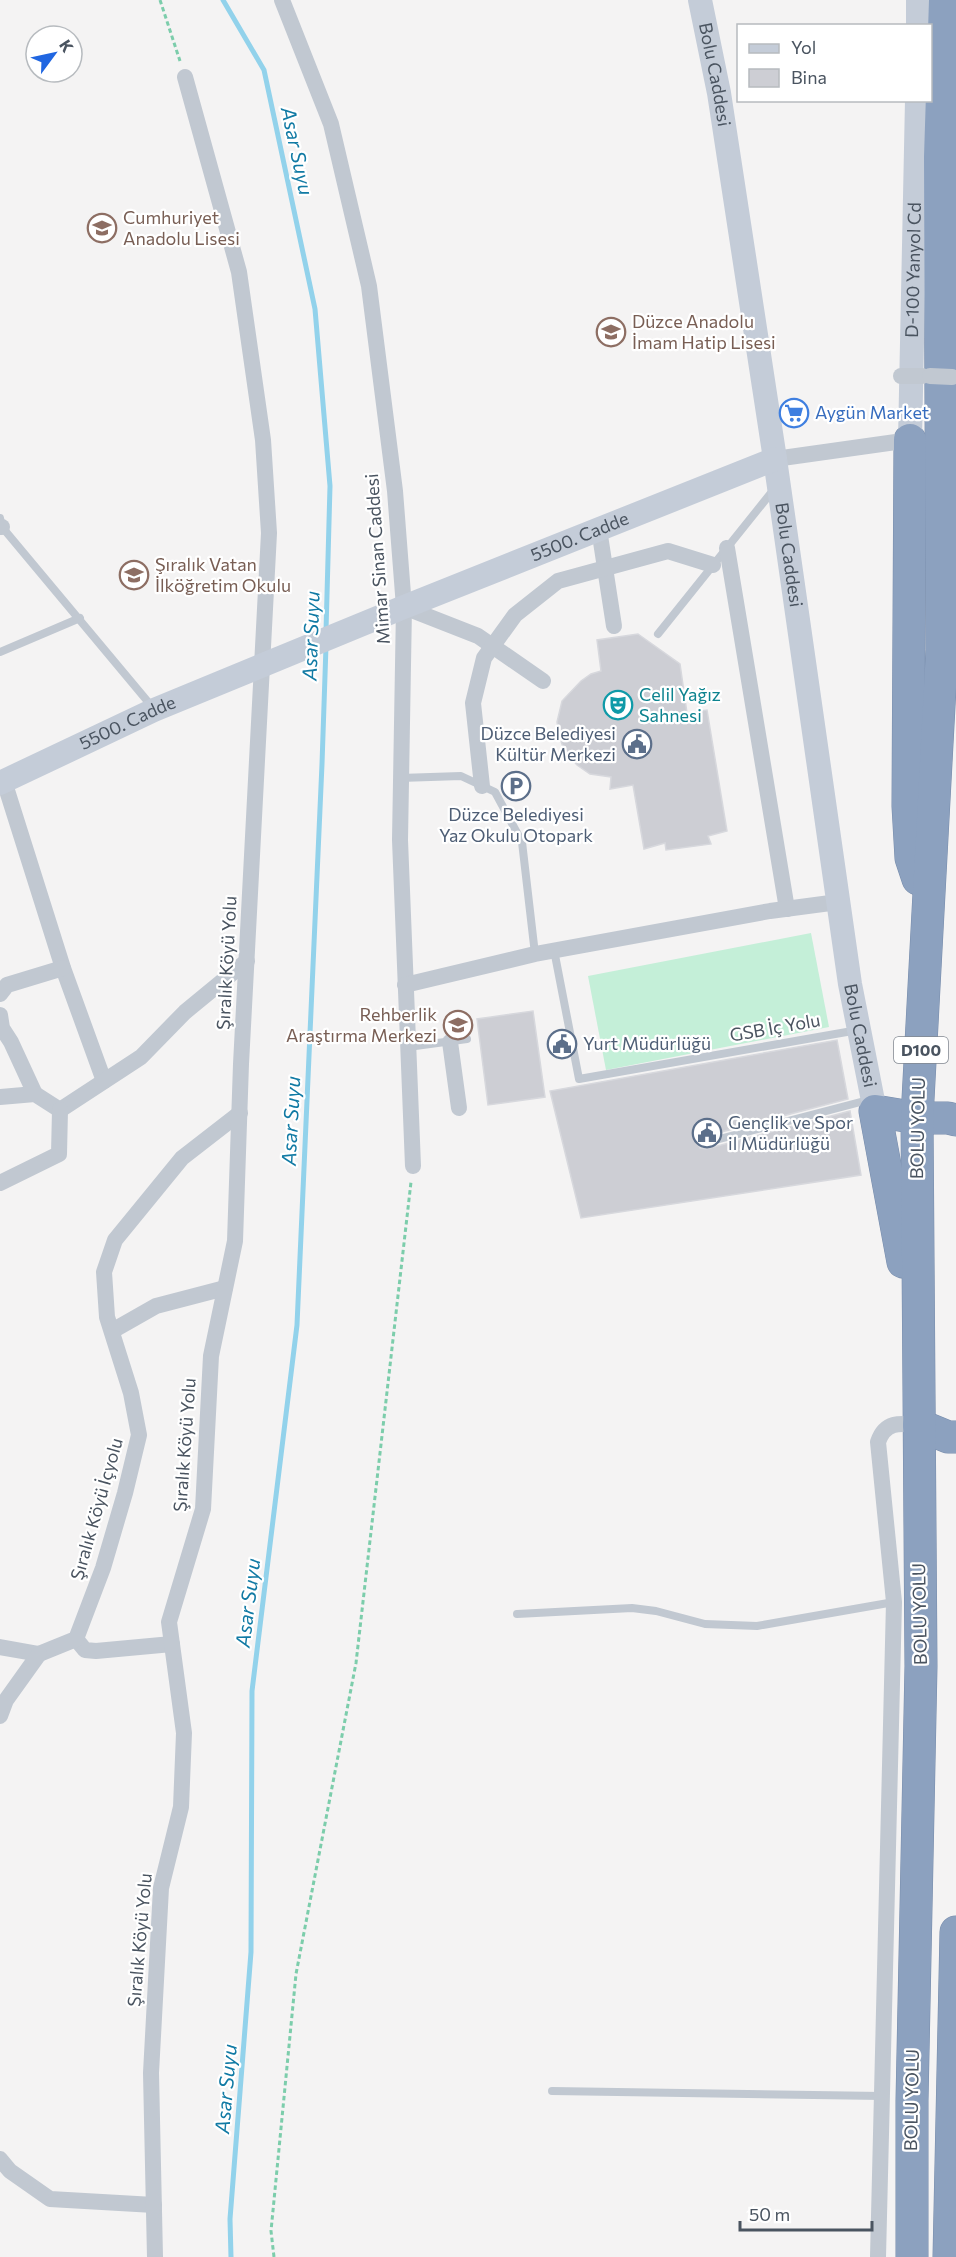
<svg xmlns="http://www.w3.org/2000/svg" width="956" height="2257" font-family="Commissioner,sans-serif">
<rect width="100%" height="100%" fill="#f4f3f3"/>
<polygon fill="#c4efd8" points="811,933 829,1027 606,1070 588,976"/>
<g fill="none" stroke-linecap="round" stroke-linejoin="round">
<g stroke="#92d2eb" stroke-width="5">
<polyline points="223,0 264,70 315,309 330,486 326,631"/>
<polyline points="231,2257 230,2219 251,1952 252,1691 297,1325 322,764 326,646"/>
</g>
</g>
<g fill="#cdced4" stroke="#d7d8dd" stroke-width="1.5">
<polygon points="638,634 680,664 687,713 707,710 727,831 708,836 711,844 666,850 665,843 644,849 633,785 610,789 611,777 590,774 577,765 564,750 560,738 557,722 562,701 581,681 591,674 601,671 597,640"/>
<polygon points="533,1011 545,1097 488,1105 477,1019"/>
<polygon points="837,1040 848,1099 702,1137 698,1144 700,1148 706,1149 850,1111 861,1175 581,1218 550,1091"/>
</g>
<g fill="none" stroke-linecap="round" stroke-linejoin="round">
<g stroke="#778cab" stroke-width="33">
<g id="highway">
<polyline points="910,440 908,806 911,858 918,879"/>
<polyline points="903,1262 875,1111 917,1118 948,1118 956,1120"/>
<polyline points="919,1425 948,1437 956,1437"/>
<polyline points="912,2257 912,2101 921,1666 917,1118 942,650 940,157 945,0"/>
<polyline points="949,2257 956,1932"/>
</g>
</g>
<g stroke="#7ccdab" stroke-width="3" stroke-dasharray="4.5 3" stroke-linecap="butt">
<polyline points="160,0 180,61"/>
<polyline points="274,2257 271,2231 296,1974 356,1663 411,1182"/>
</g>
<g stroke="#c1c8d1" stroke-width="8">
<polyline points="0,518 2,527 154,709"/>
<polyline points="658,634 775,488"/>
<polyline points="0,652 80,618"/>
<polyline points="400,778 461,776 495,792 522,842 535,954"/>
<polyline points="554,950 579,1079 858,1030"/>
<polyline points="408,1047 467,1039"/>
<polyline points="704,1143 872,1099"/>
<polyline points="517,1614 632,1608 656,1611 705,1624 757,1626 894,1602"/>
<polyline points="552,2091 882,2096"/>
</g>
<g stroke="#c1c8d1" stroke-width="16">
<polyline points="282,0 331,124 369,286 395,491 404,607 400,840 413,1166"/>
<polyline points="775,459 910,440"/>
<polyline points="0,527 2,527"/>
<polyline points="599,529 614,626"/>
<polyline points="727,548 787,909"/>
<polyline points="404,607 478,636 543,681"/>
<polyline points="4,781 63,968 104,1081"/>
<polyline points="482,786 473,703 484,658 515,615 558,581 668,551 713,565"/>
<polyline points="405,985 535,954 770,911 838,902"/>
<polyline points="0,994 7,985 63,968"/>
<polyline points="0,1015 2,1028 11,1042 35,1094"/>
<polyline points="450,1042 459,1108"/>
<polyline points="0,1097 35,1094 60,1110"/>
<polyline points="60,1110 141,1057 185,1012 247,961"/>
<polyline points="0,1183 59,1154 60,1110"/>
<polyline points="112,1331 156,1306 225,1288"/>
<polyline points="76,1639 85,1650 96,1651 172,1644"/>
<polyline points="0,1647 39,1654 76,1639 103,1568 125,1493 139,1435 131,1393 107,1317 104,1272 115,1240 182,1158 240,1113"/>
<polyline points="0,1716 6,1700 39,1654"/>
<polyline points="0,2159 10,2171 50,2199 154,2205"/>
<polyline points="155,2257 151,2073 161,1888 181,1807 184,1733 169,1622 203,1509 211,1356 235,1241 241,1064 269,533 263,440 239,272 185,77"/>
<path d="M878 2257 894 1602 878 1442C885 1421 900 1423 919 1425"/>
</g>
<g stroke="#c4ccd8" stroke-width="24">
<path id="s1" d="M700 0 719 93 775 459 850 984 875 1111"/>
<polyline points="918,26 918,0"/>
<path id="s2" d="M910 440 917 100"/>
<path id="s3" d="M0 783 154 710 404 607 775 459"/>
</g>
<use href="#highway" stroke="#8ca1bf" stroke-width="32"/>
<g stroke="#c1c8d1" stroke-width="16">
<polyline points="901,376 922,376"/>
<polyline points="930,376 952,377"/>
</g>
</g>
<defs>
<g id="school-ring" transform="scale(1.5)"><circle r="9.5" fill="#fff" stroke="#8d6e63" stroke-width="1.5"/><path d="M0-5L7-2L0 1L-7-2ZM-4 1L0 2.5L4 1V4Q0 6-4 4Z" fill="#8d6e63"/></g>
<g id="supermarket-ring" transform="scale(1.5)"><circle r="9.5" fill="#fff" stroke="#3f7fe0" stroke-width="1.5"/><path d="M-6-5.5h2.5l.6 2H6L4.5 2H-2.5L-4.4-4H-6ZM-1.5 3.2a1.3 1.3 0 1 0 .1 0ZM3 3.2a1.3 1.3 0 1 0 .1 0Z" fill="#3f7fe0"/></g>
<g id="theatre-ring" transform="scale(1.5)"><circle r="9.5" fill="#fff" stroke="#0f9aa8" stroke-width="1.5"/><path d="M-5-5.5Q0-4 5-5.5V0Q5 5 0 6Q-5 5-5 0ZM-3.3-2.5H-1v1.5H-3.3ZM1-2.5H3.3v1.5H1ZM-2.8 1Q0 5.5 2.8 1Z" fill="#0f9aa8"/></g>
<g id="civic-ring" transform="scale(1.5)"><circle r="9.5" fill="#fff" stroke="#5c6f8a" stroke-width="1.5"/><path d="M-.6-6.5H3V-4.5H.6V-3L4-1V1h2V6H-6V1h2V-1L-.6-3ZM-1.2 2.5V6h2.4V2.5Z" fill="#5c6f8a"/></g>
<g id="parking-ring" transform="scale(1.5)"><circle r="9.5" fill="#fff" stroke="#5c6f8a" stroke-width="1.5"/><path d="M-3.5-5.5H1a3.5 3.5 0 0 1 0 7H-1V5.5H-3.5ZM-1-3.4V-.6H.8a1.4 1.4 0 0 0 0-2.8Z" fill="#5c6f8a"/></g>
</defs>
<g fill-rule="evenodd">
<use href="#school-ring" x="102" y="228"/>
<use href="#school-ring" x="611" y="332"/>
<use href="#supermarket-ring" x="794" y="413"/>
<use href="#school-ring" x="134" y="575"/>
<use href="#theatre-ring" x="618" y="705"/>
<use href="#civic-ring" x="637" y="744"/>
<use href="#parking-ring" x="516" y="786"/>
<use href="#school-ring" x="458" y="1025"/>
<use href="#civic-ring" x="562" y="1044"/>
<use href="#civic-ring" x="707" y="1133"/>
</g>
<g text-anchor="middle" stroke-width="4.5" stroke-linejoin="round" paint-order="stroke">
<rect fill="#fff" stroke="#808790" stroke-width="1.5" x="894" y="1037" width="54" height="26" rx="4.5"/>
<g font-size="16" font-weight="bold" fill="#4a5460">
<text x="921" y="1056">D100</text>
</g>
<g font-size="18" fill="#4a5460" stroke="#fff">
<text dy="6" stroke="none"><textPath href="#s1" startOffset="76">Bolu Caddesi</textPath></text>
<text dy="6" stroke="none"><textPath href="#s2" startOffset="170">D-100 Yanyol Cd</textPath></text>
<text dy="6" stroke="none"><textPath href="#s3" startOffset="630">5500. Cadde</textPath></text>
<text dy="6" stroke="none"><textPath href="#s1" startOffset="562">Bolu Caddesi</textPath></text>
<text transform="translate(378 559) rotate(-94)" y="6">Mimar Sinan Caddesi</text>
<text dy="6" stroke="none"><textPath href="#s3" startOffset="141">5500. Cadde</textPath></text>
<text transform="translate(227 963) rotate(-87)" y="6">Şıralık Köyü Yolu</text>
<text transform="translate(775 1028) rotate(-10)" y="6">GSB İç Yolu</text>
<text dy="6" stroke="none"><textPath href="#s1" startOffset="1048">Bolu Caddesi</textPath></text>
<text transform="translate(918 1128) rotate(-89)" y="6">BOLU YOLU</text>
<text transform="translate(185 1445) rotate(-86)" y="6">Şıralık Köyü Yolu</text>
<text transform="translate(97 1509) rotate(-74)" y="6">Şıralık Köyü İçyolu</text>
<text transform="translate(920 1614) rotate(-91)" y="6">BOLU YOLU</text>
<text transform="translate(140 1940) rotate(-85)" y="6">Şıralık Köyü Yolu</text>
<text transform="translate(912 2100) rotate(-89)" y="6">BOLU YOLU</text>
</g>
<g font-size="18" fill="#785e54" stroke="#fff" text-anchor="start">
<text x="123" y="224">Cumhuriyet<tspan x="123" dy="21">Anadolu Lisesi</tspan></text>
<text x="632" y="328">Düzce Anadolu<tspan x="632" dy="21">İmam Hatip Lisesi</tspan></text>
<text x="155" y="571">Şıralık Vatan<tspan x="155" dy="21">İlköğretim Okulu</tspan></text>
<text x="437" y="1021" text-anchor="end">Rehberlik<tspan x="437" dy="21">Araştırma Merkezi</tspan></text>
</g>
<g font-size="18" fill="#366cbe" stroke="#fff" text-anchor="start">
<text x="815" y="419">Aygün Market</text>
</g>
<g font-size="18" fill="#0d838f" stroke="#fff" text-anchor="start">
<text x="639" y="701">Celil Yağız<tspan x="639" dy="21">Sahnesi</tspan></text>
</g>
<g font-size="18" fill="#4e5e75" stroke="#fff" text-anchor="start">
<text x="616" y="740" text-anchor="end">Düzce Belediyesi<tspan x="616" dy="21">Kültür Merkezi</tspan></text>
<text x="516" y="821" text-anchor="middle">Düzce Belediyesi<tspan x="516" dy="21">Yaz Okulu Otopark</tspan></text>
<text x="583" y="1050">Yurt Müdürlüğü</text>
<text x="728" y="1129">Gençlik ve Spor<tspan x="728" dy="21">il Müdürlüğü</tspan></text>
</g>
<g font-size="20" font-style="italic" fill="#117aa4" stroke="#fff">
<text transform="translate(297 151) rotate(78)" y="7">Asar Suyu</text>
<text transform="translate(311 636) rotate(-88)" y="7">Asar Suyu</text>
<text transform="translate(291 1121) rotate(-87)" y="7">Asar Suyu</text>
<text transform="translate(248 1603) rotate(-83)" y="7">Asar Suyu</text>
<text transform="translate(226 2089) rotate(-85)" y="7">Asar Suyu</text>
</g>
</g>
<rect x="737" y="24" width="195" height="78" fill="#ffffff" stroke="#b7bbbf" stroke-width="1.5"/>
<rect x="749" y="44" width="30" height="9" fill="#c4ccd8" stroke="#b7bbbf" stroke-width="1.5"/>
<text x="791" y="54" font-size="18" fill="#4a5460">Yol</text>
<rect x="749" y="69" width="30" height="18" fill="#cdced4" stroke="#b7bbbf" stroke-width="1.5"/>
<text x="791" y="84" font-size="18" fill="#4a5460">Bina</text>
<g transform="translate(54 54) rotate(57)"><circle r="28" fill="#ffffff" stroke="#b7bbbf" stroke-width="1.5"/>
<path d="M0-4.5L10 22L0 15L-10 22Z" fill="#2066e1"/>
<text y="-9" font-size="16" font-weight="bold" text-anchor="middle" fill="#4a5460">K</text>
</g>
<path d="M740 2221v9h132v-9" fill="none" stroke="#4a5460" stroke-width="3"/>
<text x="749" y="2221" font-size="18" fill="#4a5460" stroke="#ffffff" stroke-width="4.5" paint-order="stroke">50 m</text>
</svg>
